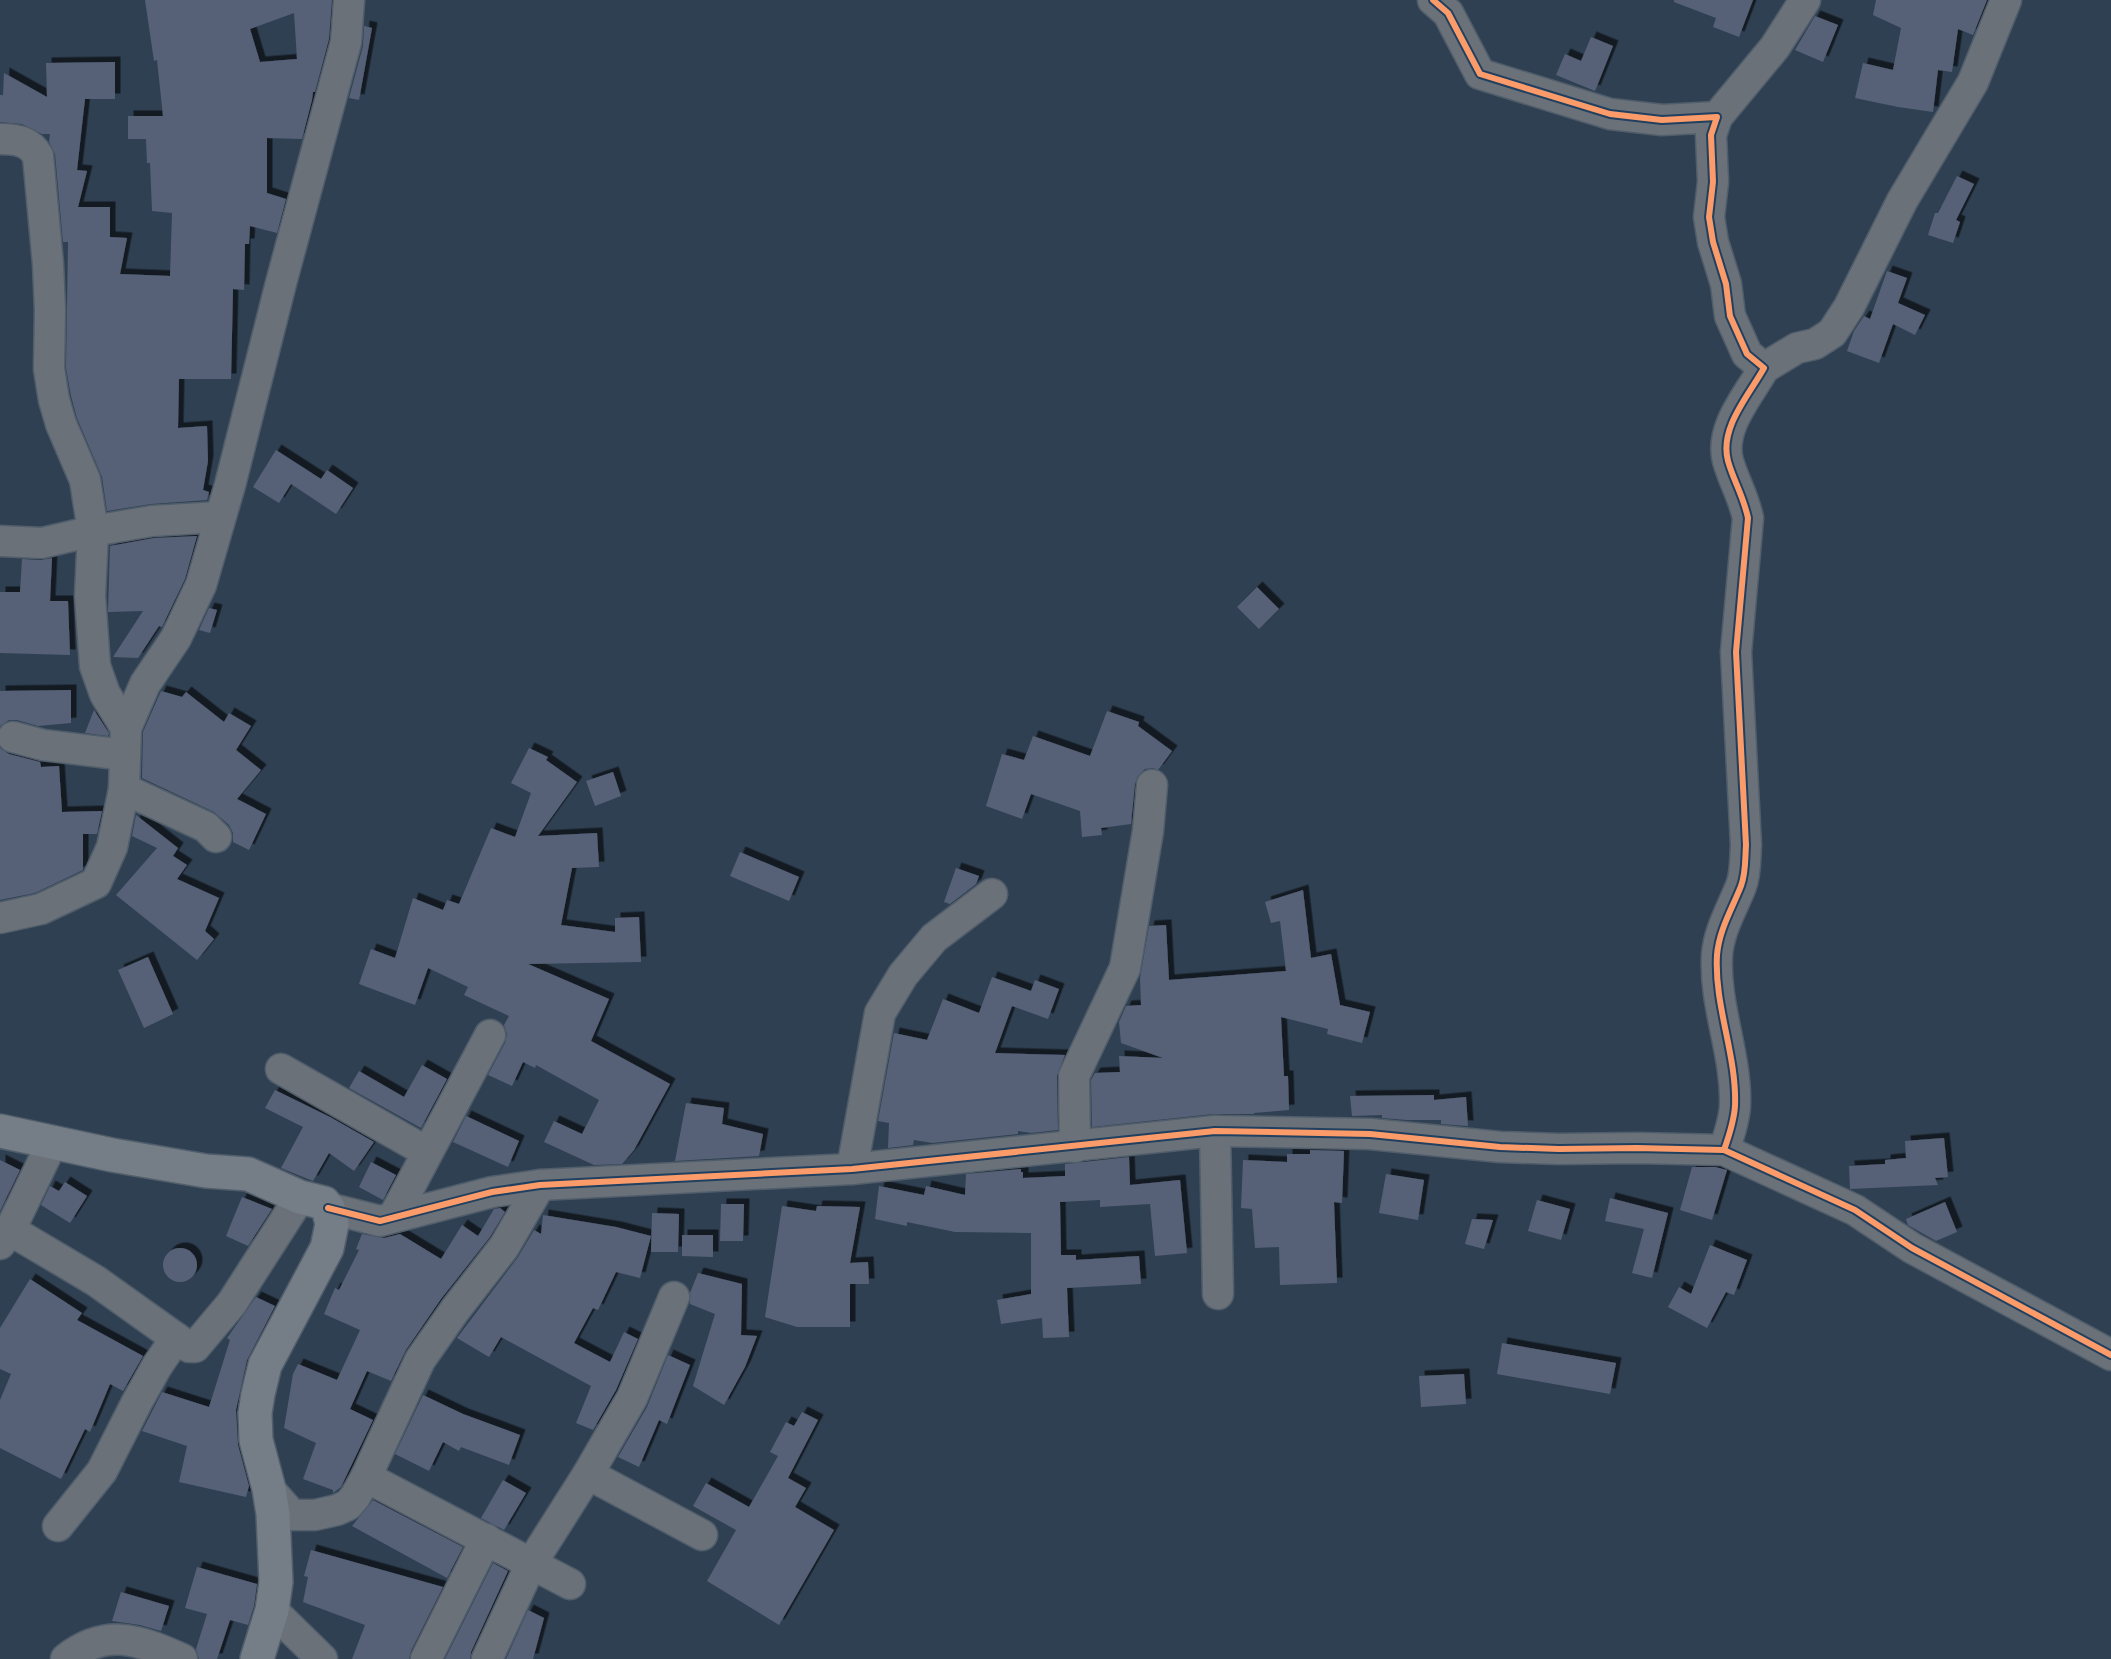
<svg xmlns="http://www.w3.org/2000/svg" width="2111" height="1659" font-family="Barlow,sans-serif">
<defs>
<filter id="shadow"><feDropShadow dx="5.5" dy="-5.5" stdDeviation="0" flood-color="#0009"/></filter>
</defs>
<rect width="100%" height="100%" fill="#2f4052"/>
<g fill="#566177" fill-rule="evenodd" filter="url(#shadow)">
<path d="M145 0H332L329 39 315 92H313L312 100 302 139 267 138V193L286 199 277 233 250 226 249 244H245L244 290 233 289 231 379H179L178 428 207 426 208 461 203 490 209 492 207 500 151 504 107 511 102 477 77 418 71 396 66 368 68 242H63L55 154 49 142 50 134H42L22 124 0 122V95H3L4 73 47 97 46 63 115 62V99H85L77 170 87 171 78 207H110V237L127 238 120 274 170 276 172 213 152 211 150 163H147L146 139H128V116H163L157 60 154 61ZM294 13 297 59 260 62 250 29Z"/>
<polygon points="1674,0 1753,0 1739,37 1713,27 1716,18 1674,2"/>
<polygon points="1876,0 1987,0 1973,35 1958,29 1952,72 1938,70 1933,112 1898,107 1855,98 1863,63 1893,70 1901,28 1873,15"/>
<polygon points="1815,16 1838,25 1823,62 1795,50"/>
<polygon points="364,26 372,28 359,100 349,98 363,46"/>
<polygon points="1591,37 1613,46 1595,91 1556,75 1565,54 1581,61"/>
<polygon points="1957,176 1974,184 1956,220 1960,222 1953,243 1928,235 1935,213 1938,213"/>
<polygon points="1887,271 1907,278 1898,303 1925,315 1915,335 1893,324 1879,363 1847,351 1854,331 1864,316 1870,319"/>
<polygon points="276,450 321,479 327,470 353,488 336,514 291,484 279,503 253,487"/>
<polygon points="197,536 185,579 162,627 159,626 138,658 113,657 143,611 108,612 110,546 154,538"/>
<polygon points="52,558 50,601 68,601 70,655 0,653 0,592 20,592 22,559 41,560"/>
<polygon points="1257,587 1279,609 1259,629 1237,607"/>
<polygon points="209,608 217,610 210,633 199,630"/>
<polygon points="71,690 71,723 38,726 17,720 9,720 0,726 0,691"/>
<polygon points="161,691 182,697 186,692 224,722 229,713 251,726 236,750 261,770 237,799 266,814 249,850 233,842 233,833 229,825 214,812 142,778 143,732"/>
<polygon points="94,710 109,733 108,736 85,733"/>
<polygon points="1107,711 1139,722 1138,726 1172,751 1158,770 1153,768 1145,769 1138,776 1135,784 1131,824 1101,828 1102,835 1082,837 1080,811 1031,794 1022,819 986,806 1002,754 1024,760 1033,736 1090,756"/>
<polygon points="0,748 9,754 40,762 41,767 59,766 62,812 102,811 97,834 83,834 83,870 35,893 0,900"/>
<polygon points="529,748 548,757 546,760 577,782 538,836 597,833 599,867 572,868 561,925 615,932 615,918 639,917 641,962 528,964 609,999 591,1041 670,1084 634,1150 622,1164 594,1165 544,1142 554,1121 582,1134 599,1100 536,1065 535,1068 523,1062 512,1086 488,1075 505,1043 507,1034 504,1025 509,1016 464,995 468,987 428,968 415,1005 359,984 371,949 395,958 413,898 443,910 447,900 459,904 491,828 515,837 531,793 511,783"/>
<polygon points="613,772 621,796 595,806 586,781"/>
<polygon points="136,815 178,848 173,856 170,854 187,865 177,879 219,898 205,931 214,939 197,960 116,895 157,848 132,836"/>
<polygon points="740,852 799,877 789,901 730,876"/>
<polygon points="956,868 979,876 976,884 950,904 944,902"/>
<polygon points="1303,890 1311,958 1331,954 1340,1005 1370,1012 1362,1043 1327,1034 1328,1029 1281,1017 1284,1076 1288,1076 1289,1110 1254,1113 1254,1114 1213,1114 1092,1127 1091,1080 1095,1073 1120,1072 1119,1056 1163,1058 1121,1043 1119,1022 1126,1006 1141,1005 1140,978 1149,926 1166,925 1169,980 1286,971 1280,921 1271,923 1265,902"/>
<polygon points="148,957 173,1014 144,1028 118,970"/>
<polygon points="992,977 1031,991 1035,980 1059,989 1048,1019 1012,1006 995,1053 1065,1055 1057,1076 1058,1130 1031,1133 1018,1131 1018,1134 932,1143 914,1140 913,1145 888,1148 889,1123 878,1121 894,1033 927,1040 943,999 979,1013"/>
<polygon points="422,1065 447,1079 421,1128 349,1088 359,1071 404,1097"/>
<polygon points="275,1090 330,1117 374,1142 354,1171 329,1153 313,1181 281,1168 303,1127 265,1108"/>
<polygon points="1434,1095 1434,1100 1466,1097 1468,1126 1441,1124 1441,1120 1407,1120 1382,1118 1382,1115 1352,1116 1350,1096"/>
<polygon points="686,1103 724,1108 722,1124 763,1134 759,1156 675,1161"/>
<polygon points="466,1116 519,1141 508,1167 453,1142"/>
<polygon points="1944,1138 1948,1177 1935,1178 1938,1185 1850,1189 1849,1166 1885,1164 1885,1160 1906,1158 1905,1141"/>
<polygon points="1310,1150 1344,1151 1342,1203 1334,1202 1337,1283 1280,1285 1279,1247 1255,1248 1252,1209 1241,1208 1243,1160 1287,1162 1287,1154 1310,1154"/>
<polygon points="1129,1157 1130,1185 1180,1180 1187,1253 1155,1256 1150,1204 1100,1207 1100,1200 1060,1202 1061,1255 1076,1255 1076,1260 1139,1256 1141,1284 1067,1288 1069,1337 1043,1338 1042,1318 1001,1324 997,1300 1031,1294 1031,1233 955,1232 907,1222 907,1226 875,1219 879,1186 924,1195 926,1186 965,1195 966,1174 1021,1169 1021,1172 1023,1172 1023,1178 1065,1176 1065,1164"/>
<polygon points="0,1160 20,1170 0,1211"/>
<polygon points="371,1162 396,1175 383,1200 359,1187"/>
<polygon points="1692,1167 1715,1167 1727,1170 1712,1220 1680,1210"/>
<polygon points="1386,1174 1424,1180 1418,1220 1379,1213"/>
<polygon points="65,1182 87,1196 70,1223 41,1205 50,1186 59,1191"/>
<polygon points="242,1197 272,1209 248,1246 226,1236"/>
<polygon points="1610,1198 1668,1213 1652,1278 1632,1273 1644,1229 1605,1221"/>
<polygon points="1537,1200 1570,1209 1561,1240 1528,1231"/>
<polygon points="1945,1202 1957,1232 1936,1241 1908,1225 1906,1219"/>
<polygon points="721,1204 744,1204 743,1241 720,1241"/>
<polygon points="782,1206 816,1211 817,1206 860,1207 850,1263 868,1262 869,1284 850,1284 850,1327 797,1327 765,1317"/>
<polygon points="500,1208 505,1212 490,1237 441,1299 406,1350 391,1381 367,1371 350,1409 373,1420 341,1487 333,1493 333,1490 303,1479 316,1443 284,1428 293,1374 298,1364 337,1380 360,1330 324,1314 335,1288 339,1290 359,1250 356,1249 362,1234 384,1238 400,1234 441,1259 462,1225 478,1236 494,1209"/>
<polygon points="652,1213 679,1214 678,1252 651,1252"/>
<polygon points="543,1215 616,1227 651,1236 640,1278 616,1272 598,1310 593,1308 574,1343 610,1362 624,1332 638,1339 616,1390 593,1430 576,1423 591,1386 501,1337 489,1357 457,1338 518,1257 534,1230 541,1234"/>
<polygon points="1472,1219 1493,1220 1484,1249 1465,1244"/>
<polygon points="682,1235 713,1235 713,1257 682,1256"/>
<polygon points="1710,1245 1747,1260 1734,1295 1726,1292 1707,1328 1668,1307 1679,1287 1691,1294"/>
<circle cx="180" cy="1265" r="17"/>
<polygon points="698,1273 742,1284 741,1335 757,1336 745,1367 724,1405 693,1386 715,1314 690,1304 690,1293"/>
<polygon points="30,1279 82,1313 77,1320 143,1356 123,1391 110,1384 90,1432 85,1429 61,1479 0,1448 0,1400 11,1374 0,1369 0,1328"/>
<polygon points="256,1297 275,1306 247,1360 236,1410 238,1445 249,1486 246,1497 179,1482 187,1446 142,1431 162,1392 209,1407 230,1340 227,1338"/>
<polygon points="1502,1343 1616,1363 1610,1394 1497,1374"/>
<polygon points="668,1355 690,1365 667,1424 659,1420 639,1467 618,1457 647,1407"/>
<polygon points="1464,1374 1466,1404 1421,1407 1419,1376"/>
<polygon points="423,1395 463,1414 520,1435 509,1465 461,1447 459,1451 443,1442 429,1471 395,1454"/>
<polygon points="802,1412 818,1420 788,1478 806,1488 795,1507 834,1530 779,1625 707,1581 736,1530 693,1506 706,1483 749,1507 778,1456 770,1452 786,1422 794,1426"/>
<polygon points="503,1480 526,1493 504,1530 481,1518"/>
<polygon points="373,1500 463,1547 447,1578 352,1526"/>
<polygon points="311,1550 443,1587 411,1651 409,1659 352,1659 365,1625 303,1602 308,1577 304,1576"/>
<polygon points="493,1563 508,1571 471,1652 470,1659 445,1659"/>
<polygon points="197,1567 257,1584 254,1606 248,1625 230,1620 217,1659 199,1659 196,1649 207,1614 185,1608"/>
<polygon points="121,1592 169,1606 161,1631 140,1625 112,1621"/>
<polygon points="528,1610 544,1618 533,1659 506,1659"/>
</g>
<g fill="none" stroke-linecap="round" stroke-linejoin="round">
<g stroke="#505d6b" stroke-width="33">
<g id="street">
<path d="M1433 0 1448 13 1480 74 1610 114 1662 120 1717 117 1711 135 1713 182 1709 217 1713 242 1726 284 1730 316 1747 354 1764 368C1749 395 1719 428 1728 461 1734 482 1743 495 1748 518L1736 652 1746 845C1745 859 1746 873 1741 886 1732 909 1719 930 1717 955 1714 1006 1737 1055 1735 1106 1734 1121 1729 1136 1724 1150"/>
<polyline points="1717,117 1775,47 1805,0"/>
<path d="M0 139C16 139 30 141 38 156L48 264 50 310 49 369 54 400 61 424 85 480 93 531 90 596 95 666 105 694 126 728"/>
<polyline points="1764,368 1797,348 1815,344 1832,333 1849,307 1902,201 1973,82 2006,0"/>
<polyline points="0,541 42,543 93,531 152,521 220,517"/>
<polyline points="13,737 43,745 125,755"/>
<polyline points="124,789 206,827 216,837"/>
<polyline points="0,918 41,909 96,883 112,847 124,789 126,728 145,684 176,638 201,585 230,485 281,283 346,42 349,0"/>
<polyline points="281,1069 427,1152"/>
<polyline points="1215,1131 1218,1294"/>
<polyline points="1075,1147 1074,1076 1125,968 1148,831 1152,785"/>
<polyline points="852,1169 880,1013 903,975 934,938 992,894"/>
<polyline points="328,1208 380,1221 492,1192 540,1185 852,1169 1215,1131 1370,1134 1500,1147 1559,1149 1637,1148 1724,1150 1855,1210 1912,1248 2111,1355"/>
<polyline points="394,1216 490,1035"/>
<polyline points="10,1230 96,1281 183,1343 189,1347 195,1347 232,1303 300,1197"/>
<polyline points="0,1244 10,1230 52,1143"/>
<polyline points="588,1474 702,1535"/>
<polyline points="366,1477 570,1584"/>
<polyline points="269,1489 292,1515 315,1515 337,1510 348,1505 355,1497 366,1477 420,1360 455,1310 504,1247 540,1185"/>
<polyline points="58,1526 102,1471 137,1402 157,1366 176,1338"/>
<polyline points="272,1610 322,1659"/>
<path d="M66 1659C106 1627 140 1640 182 1659"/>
<polyline points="426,1659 486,1539"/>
<polyline points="487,1659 531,1564 588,1474 632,1398 674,1297"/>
</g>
</g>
<g stroke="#505d6b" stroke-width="36">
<polyline id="secondary" points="0,1131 112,1155 206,1171 248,1174 300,1197 324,1203 328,1208 332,1224 327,1248 265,1365 258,1394 255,1413 256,1440 269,1489 273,1514 276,1582 272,1610 257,1659"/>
</g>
<use href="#street" stroke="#6a7179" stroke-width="30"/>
<use href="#secondary" stroke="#757d86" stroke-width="33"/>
<g stroke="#214060" stroke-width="10">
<g id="cycleway">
<path d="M1433 0 1448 13 1480 74 1610 114 1662 120 1717 117 1711 135 1713 182 1709 217 1713 242 1726 284 1730 316 1747 354 1764 368C1749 395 1719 428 1728 461 1734 482 1743 495 1748 518L1736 652 1746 845C1745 859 1746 873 1741 886 1732 909 1719 930 1717 955 1714 1006 1737 1055 1735 1106 1734 1121 1729 1136 1724 1150"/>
<polyline points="328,1208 380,1221 492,1192 540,1185 852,1169 1215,1131 1370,1134 1500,1147 1559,1149 1637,1148 1724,1150 1855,1210 1912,1248 2111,1355"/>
</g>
</g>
<use href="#cycleway" stroke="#fa9b69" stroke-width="6"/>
</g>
</svg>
